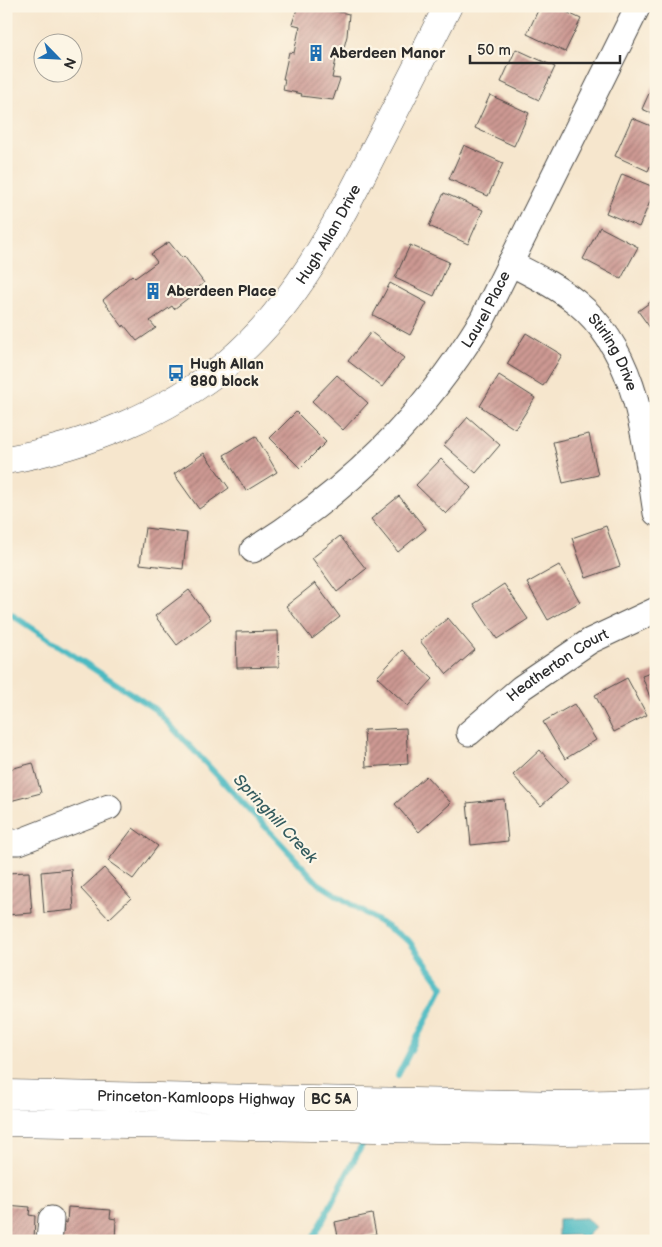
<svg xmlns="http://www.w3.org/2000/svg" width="662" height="1247" font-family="'Balsamiq Sans',sans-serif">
<defs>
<pattern id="building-hatch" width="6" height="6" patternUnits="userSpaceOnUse" patternTransform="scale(1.25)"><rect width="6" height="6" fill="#cd9993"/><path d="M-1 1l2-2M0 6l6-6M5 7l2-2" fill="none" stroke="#a77d78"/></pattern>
</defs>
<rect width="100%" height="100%" fill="#fcf5e5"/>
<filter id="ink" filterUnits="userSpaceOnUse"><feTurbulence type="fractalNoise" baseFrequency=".02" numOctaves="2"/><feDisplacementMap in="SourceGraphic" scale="10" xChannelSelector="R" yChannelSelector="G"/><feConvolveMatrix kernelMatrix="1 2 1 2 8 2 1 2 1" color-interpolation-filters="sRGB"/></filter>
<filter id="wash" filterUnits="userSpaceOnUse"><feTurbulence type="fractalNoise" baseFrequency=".0096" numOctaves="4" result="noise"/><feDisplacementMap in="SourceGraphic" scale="20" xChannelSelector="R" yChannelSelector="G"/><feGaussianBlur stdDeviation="1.12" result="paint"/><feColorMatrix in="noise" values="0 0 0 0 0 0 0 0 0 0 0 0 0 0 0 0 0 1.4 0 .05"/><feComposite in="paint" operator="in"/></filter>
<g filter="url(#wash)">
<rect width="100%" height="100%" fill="#f6e6cd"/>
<polygon fill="#4bbac2" stroke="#3b7276" points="586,1218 596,1227 582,1241 578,1238 580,1235 558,1236 558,1219"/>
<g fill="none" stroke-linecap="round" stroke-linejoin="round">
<g stroke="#4bbac2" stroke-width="6">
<polyline points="6,611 156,710 318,883 409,941 443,987 398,1075"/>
<polyline points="312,1241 363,1143"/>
</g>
</g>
<g id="blocks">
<g fill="url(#building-hatch)">
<polygon points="298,6 322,6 331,8 330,10 349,14 347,36 343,51 338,50 332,78 340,79 333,100 301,96 302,94 283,90 285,79 283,79 289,52 294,53 298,34 300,26 292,24"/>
<polygon points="540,6 554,6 581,19 565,52 527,34"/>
<polygon points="516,49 555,67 539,100 501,82"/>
<polygon points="656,78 656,115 642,109"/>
<polygon points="490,95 529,113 514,146 475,128"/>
<polygon points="632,118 656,128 656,153 648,171 615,156"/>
<polygon points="464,145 503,163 488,196 449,179"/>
<polygon points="622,174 656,188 639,227 606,213"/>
<polygon points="444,193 483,210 468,244 429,226"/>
<polygon points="600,227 638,247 621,279 583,259"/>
<polygon points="169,242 182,258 184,256 204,283 195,290 196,292 174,309 172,306 150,321 156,328 137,341 124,325 123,327 103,300 132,275 135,278 157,262 151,254"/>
<polygon points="410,245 449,262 434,296 395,278"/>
<polygon points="390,283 427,303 410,335 373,315"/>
<polygon points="656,298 656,336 638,311"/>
<polygon points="371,332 404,358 382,387 348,361"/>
<polygon points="526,333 562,355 543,386 507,364"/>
<polygon points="337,375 368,403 343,430 312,401"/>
<polygon points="499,375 535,398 515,429 480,406"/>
<polygon points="296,412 326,442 300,468 270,438"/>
<polygon points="468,417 500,445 476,473 444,445"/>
<polygon points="589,434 598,475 563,483 553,442"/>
<polygon points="256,436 277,472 246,491 224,455"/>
<polygon points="204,453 229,488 199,509 174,474"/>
<polygon points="441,459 471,488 446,514 416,485"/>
<polygon points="399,496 426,529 398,552 371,519"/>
<polygon points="606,526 620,566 586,578 572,538"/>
<polygon points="145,528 187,533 183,569 140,564"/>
<polygon points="340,536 366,569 337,592 312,558"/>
<polygon points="559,565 580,602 548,620 527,583"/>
<polygon points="315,583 340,617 312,639 286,606"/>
<polygon points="504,584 528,619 497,639 474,604"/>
<polygon points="189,590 211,619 177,645 155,616"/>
<polygon points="448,618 475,650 447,674 420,641"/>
<polygon points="278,631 279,667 237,668 236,632"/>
<polygon points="402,650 433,679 408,706 377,677"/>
<polygon points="656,671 656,713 642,676"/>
<polygon points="627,678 647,715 614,732 595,695"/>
<polygon points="574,704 596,740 565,759 543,722"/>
<polygon points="406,728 408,764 366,767 364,730"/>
<polygon points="540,750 568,782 541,806 513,775"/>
<polygon points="33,763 41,793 6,802 6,770"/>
<polygon points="426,776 451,803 419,832 395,804"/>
<polygon points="504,799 508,841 471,845 467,803"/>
<polygon points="133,828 158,846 133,879 108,861"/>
<polygon points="104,868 131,898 109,919 81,889"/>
<polygon points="71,869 74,910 44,913 41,872"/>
<polygon points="29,872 32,913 6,915 6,873"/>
<polygon points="6,1205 30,1207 29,1215 35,1216 34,1241 6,1241"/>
<polygon points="68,1207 111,1210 110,1218 116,1219 115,1241 62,1241 64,1222 67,1223"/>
<polygon points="372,1214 376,1234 339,1241 335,1222"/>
</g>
</g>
</g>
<g filter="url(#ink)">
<use href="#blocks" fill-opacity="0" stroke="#494743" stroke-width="1"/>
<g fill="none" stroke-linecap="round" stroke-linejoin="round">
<g stroke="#494743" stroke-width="27">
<g id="minor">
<path id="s1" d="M510 263C533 275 556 286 576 302 639 353 644 439 656 513"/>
<path id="s2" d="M253 550C351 489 421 419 482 320L638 6"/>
<path id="s3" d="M469 733 521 688 590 641 656 610"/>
<polyline points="6,842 19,842 109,807"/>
<polyline points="49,1241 51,1219"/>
</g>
</g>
<g stroke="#494743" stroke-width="29">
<g id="major">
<path id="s4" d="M6 460C86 446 167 414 229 362 296 305 335 228 374 151 399 103 423 55 448 6"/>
<path id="s5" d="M6 1094 565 1105 656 1103"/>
<polyline points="6,1122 563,1131 656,1130"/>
</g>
</g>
<use href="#minor" stroke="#fff" stroke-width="25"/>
<use href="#major" stroke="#fff" stroke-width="28"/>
</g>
</g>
<defs>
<g id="building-bare" transform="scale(1.35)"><path d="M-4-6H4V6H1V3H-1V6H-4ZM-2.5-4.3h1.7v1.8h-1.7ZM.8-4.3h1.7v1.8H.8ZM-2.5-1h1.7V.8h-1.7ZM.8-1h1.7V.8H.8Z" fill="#1f6fb2" stroke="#fcf5e5" stroke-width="2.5" paint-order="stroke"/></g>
<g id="bus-bare" transform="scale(1.35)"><path d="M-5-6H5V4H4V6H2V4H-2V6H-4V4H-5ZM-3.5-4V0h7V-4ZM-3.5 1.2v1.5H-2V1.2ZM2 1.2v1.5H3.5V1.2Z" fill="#1f6fb2" stroke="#fcf5e5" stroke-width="2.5" paint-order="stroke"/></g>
</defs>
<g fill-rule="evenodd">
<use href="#building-bare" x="316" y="53"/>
<use href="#building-bare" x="153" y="291"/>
<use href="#bus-bare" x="176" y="373"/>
</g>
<g text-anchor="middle" stroke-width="4.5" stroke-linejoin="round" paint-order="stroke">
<rect fill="#fcf5e5" stroke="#6a6863" stroke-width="1" x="305" y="1087.5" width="52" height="23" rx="4"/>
<g font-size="14" font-weight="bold" fill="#2b2b2b">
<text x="331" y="1104">BC 5A</text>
</g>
<g font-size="15" font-weight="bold" fill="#2b2b2b" stroke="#fcf5e5" text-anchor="start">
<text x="330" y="58">Aberdeen Manor</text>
<text x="167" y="296">Aberdeen Place</text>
<text x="190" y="369">Hugh Allan<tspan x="190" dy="17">880 block</tspan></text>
</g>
<g font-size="15" fill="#2b2b2b" stroke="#fcf5e5">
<text dy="5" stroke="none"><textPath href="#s4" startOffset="409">Hugh Allan Drive</textPath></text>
<text dy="5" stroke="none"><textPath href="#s2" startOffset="339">Laurel Place</textPath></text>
<text dy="5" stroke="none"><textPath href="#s1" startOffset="140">Stirling Drive</textPath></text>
<text dy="5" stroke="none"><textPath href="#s3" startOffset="112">Heatherton Court</textPath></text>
<text dy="5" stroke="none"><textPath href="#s5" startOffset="190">Princeton-Kamloops Highway</textPath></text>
</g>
<g font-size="16" font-style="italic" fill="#365d60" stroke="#fcf5e5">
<text transform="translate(276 818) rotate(47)" y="6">Springhill Creek</text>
</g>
</g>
<rect width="662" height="1247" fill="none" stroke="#fcf5e5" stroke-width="25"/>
<g transform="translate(58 58) rotate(114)"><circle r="24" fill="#fcf5e5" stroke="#a8a49b"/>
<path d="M0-4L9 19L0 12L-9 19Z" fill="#1f6fb2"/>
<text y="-8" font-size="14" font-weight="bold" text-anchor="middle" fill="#2b2b2b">N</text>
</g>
<path d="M470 55v8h150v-8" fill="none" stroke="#2b2b2b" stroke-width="2.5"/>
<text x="477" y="55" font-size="15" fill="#2b2b2b" stroke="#fcf5e5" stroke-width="4" paint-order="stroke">50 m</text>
</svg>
